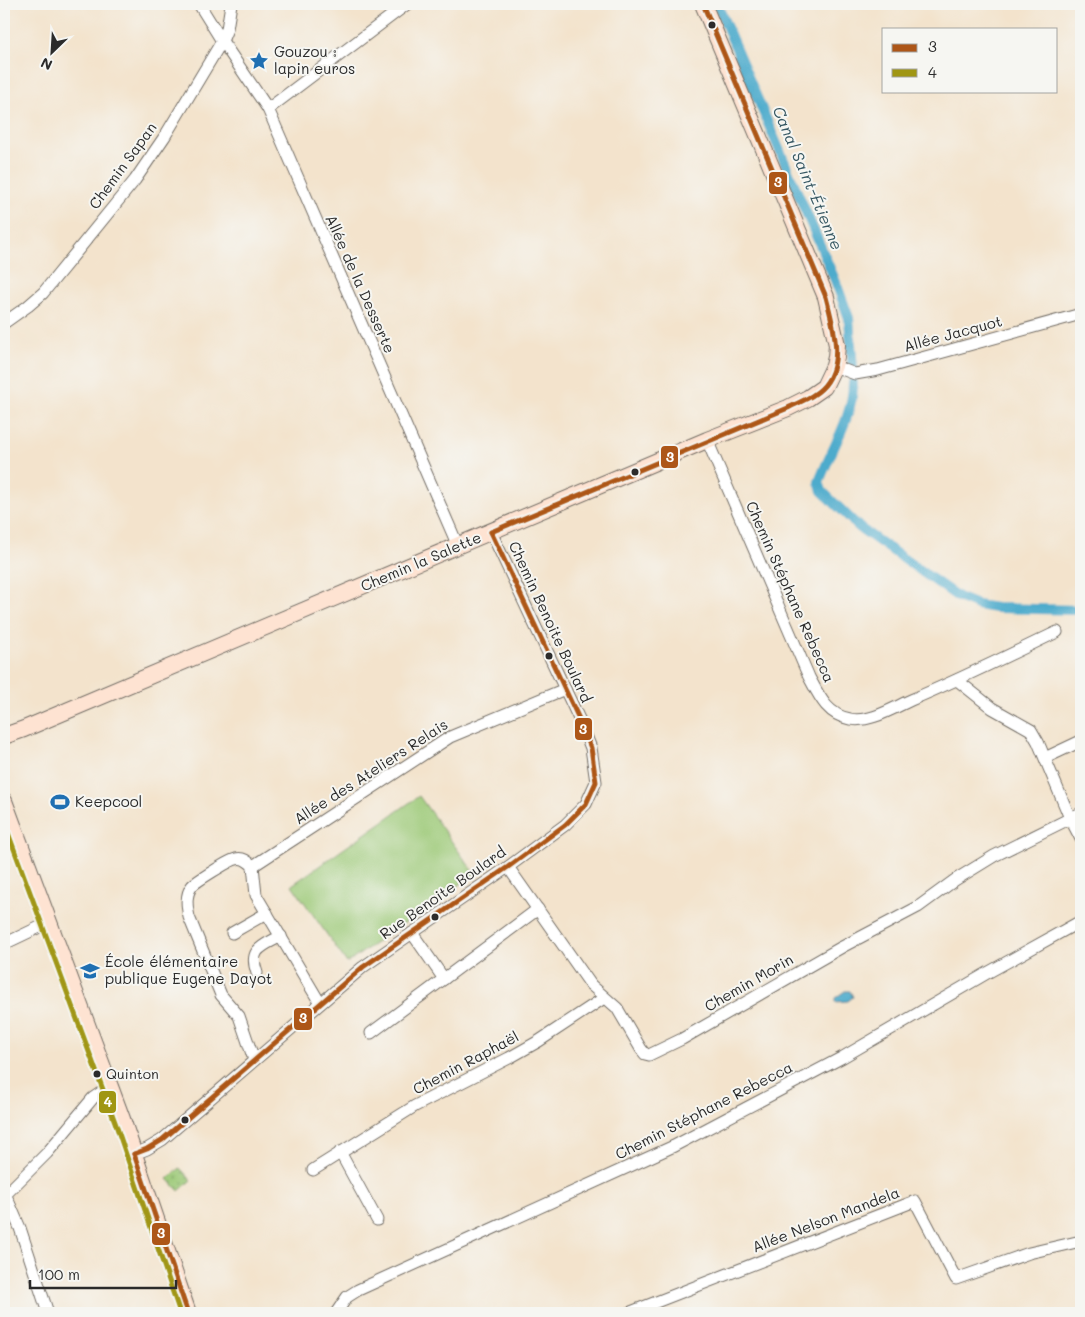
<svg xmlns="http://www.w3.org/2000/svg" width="1085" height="1317" font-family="Mali,sans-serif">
<defs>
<pattern id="park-dots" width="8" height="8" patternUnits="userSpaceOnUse" patternTransform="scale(1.25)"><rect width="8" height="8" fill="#9cc977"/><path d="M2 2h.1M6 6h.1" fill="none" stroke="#7fa362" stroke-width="1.8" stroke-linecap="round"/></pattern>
</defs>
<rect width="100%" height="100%" fill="#f6f6f2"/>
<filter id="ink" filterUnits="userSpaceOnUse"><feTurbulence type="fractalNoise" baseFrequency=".02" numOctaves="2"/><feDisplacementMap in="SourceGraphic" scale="10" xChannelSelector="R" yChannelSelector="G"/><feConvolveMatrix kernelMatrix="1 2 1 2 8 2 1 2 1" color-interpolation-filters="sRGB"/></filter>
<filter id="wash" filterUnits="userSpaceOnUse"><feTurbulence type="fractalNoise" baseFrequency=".0096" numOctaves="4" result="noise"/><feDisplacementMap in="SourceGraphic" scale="20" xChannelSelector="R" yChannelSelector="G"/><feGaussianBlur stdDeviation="1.12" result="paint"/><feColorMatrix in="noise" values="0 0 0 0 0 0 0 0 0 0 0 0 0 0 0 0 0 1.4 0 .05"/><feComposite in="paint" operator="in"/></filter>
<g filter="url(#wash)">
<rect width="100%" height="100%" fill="#f3e3cc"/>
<polygon fill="url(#park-dots)" stroke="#647a51" points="180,1168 191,1180 179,1191 168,1179"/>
<polygon fill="#9cc977" stroke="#647a51" points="419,796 475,874 347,963 292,885"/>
<polygon fill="#4dabcc" stroke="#3c6b7c" points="845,991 850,991 853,997 848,1001 835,1002 835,998"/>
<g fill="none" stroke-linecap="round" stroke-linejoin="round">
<g stroke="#4dabcc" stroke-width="10">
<polyline points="717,4 835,280 849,318 853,370"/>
<path d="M853 383C853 418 831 449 819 482L822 491 860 528 958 597 977 605 996 608 1081 610"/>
</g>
</g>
</g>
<g filter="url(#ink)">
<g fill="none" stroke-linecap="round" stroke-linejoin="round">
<g stroke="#716b63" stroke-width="13">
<g id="street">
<polyline points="199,4 222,41 268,109 458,546"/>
<polyline points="268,109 407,4"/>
<polyline points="4,323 28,306 43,293 135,180 165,136 222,41 227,29 231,4"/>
<polyline points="834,366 855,374 878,370 1081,314"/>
<path d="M707 440 809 677C819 696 827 715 850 719 870 723 893 708 911 700 961 679 1009 655 1057 632"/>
<polyline points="957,680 992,708 1031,730 1038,742 1070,818 1081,839"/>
<polyline points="1045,758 1081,741"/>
<polyline points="253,866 450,737 565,689"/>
<path d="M253 866C249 862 242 857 236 859 230 860 195 882 192 886 185 895 187 907 189 917L221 995 239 1016 254 1060"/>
<polyline points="253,866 256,895 320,1003"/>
<polyline points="508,867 591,985 617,1008 641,1049 645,1054 649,1055 682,1039 842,947 918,907 955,880 994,856 1081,813"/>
<polyline points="232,933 267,913"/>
<polyline points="412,933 444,979"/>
<polyline points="4,944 48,923"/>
<path d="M257 973C248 949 263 946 281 936"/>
<polyline points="371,1033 538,909"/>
<polyline points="340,1152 377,1220"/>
<polyline points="134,1154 147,1149 162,1140 363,967 508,867 565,825 586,804 596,782 591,748 580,721 491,532"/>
<polyline points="313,1170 415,1106 509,1058 539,1041 604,998"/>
<polyline points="4,1191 20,1228 48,1313"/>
<polyline points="4,1196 47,1153 93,1098 109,1087"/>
<polyline points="336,1313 347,1297 358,1290 674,1146 843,1057 989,972 1081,921"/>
<polyline points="628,1313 915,1201 956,1279 1029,1253 1081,1241"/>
</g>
</g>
<g stroke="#716b63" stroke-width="18">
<g id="secondary">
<polyline points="4,736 24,729 707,440 788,408 808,398 824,387 834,366 836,357 837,345 826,297 703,4"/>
<polyline points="4,801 122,1119 188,1313"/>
</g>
</g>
<use href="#street" stroke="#fff" stroke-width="11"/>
<use href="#secondary" stroke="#fee3d2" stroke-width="16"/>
<g stroke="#f6f6f2" stroke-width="9">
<g id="bus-1">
<path d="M491 532 788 408C799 402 812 398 821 389 846 365 833 325 826 297L703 4"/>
<polyline points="134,1154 147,1149 162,1140 363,967 508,867 565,825 586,804 596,782 591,748 580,721 491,532"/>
<polyline points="134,1154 188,1313"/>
</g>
</g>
<g stroke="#f6f6f2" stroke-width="9">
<polyline id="bus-2" points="4,822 115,1122 180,1313"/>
</g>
<use href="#bus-1" stroke="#ad5618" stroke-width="5"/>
<use href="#bus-2" stroke="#a09613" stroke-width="5"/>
</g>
</g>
<defs>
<g id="sight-bare" transform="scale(1.5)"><path d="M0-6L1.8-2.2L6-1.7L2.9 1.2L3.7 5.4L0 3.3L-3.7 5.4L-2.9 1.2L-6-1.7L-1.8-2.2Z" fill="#1f6fb2" stroke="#f6f6f2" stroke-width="2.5" paint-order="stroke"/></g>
<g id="stadium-bare" transform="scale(1.5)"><path d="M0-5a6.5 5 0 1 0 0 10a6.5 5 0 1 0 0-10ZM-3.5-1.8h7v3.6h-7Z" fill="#1f6fb2" stroke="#f6f6f2" stroke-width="2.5" paint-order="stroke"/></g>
<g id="school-bare" transform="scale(1.5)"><path d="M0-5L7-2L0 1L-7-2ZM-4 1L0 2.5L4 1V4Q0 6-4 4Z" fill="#1f6fb2" stroke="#f6f6f2" stroke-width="2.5" paint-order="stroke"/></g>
</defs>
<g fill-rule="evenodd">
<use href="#sight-bare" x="259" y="61"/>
<use href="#stadium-bare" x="60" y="802"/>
<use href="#school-bare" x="90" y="971"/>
</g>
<g fill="#2b2b2b" stroke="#f6f6f2" stroke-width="2">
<circle cx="712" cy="25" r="4.5"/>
<circle cx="635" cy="472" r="4.5"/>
<circle cx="549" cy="656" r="4.5"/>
<circle cx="435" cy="917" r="4.5"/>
<circle cx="97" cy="1074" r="4.5"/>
<circle cx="185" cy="1120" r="4.5"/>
</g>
<g text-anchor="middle" stroke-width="4" stroke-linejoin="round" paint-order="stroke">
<g font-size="14" fill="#2b2b2b" stroke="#f6f6f2" text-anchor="start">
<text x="106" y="1079">Quinton</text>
</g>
<g font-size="15" fill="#2b2b2b" stroke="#f6f6f2" text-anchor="start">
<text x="274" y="57">Gouzou :<tspan x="274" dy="17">lapin euros</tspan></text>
<text x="75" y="807">Keepcool</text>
<text x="105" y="967">École élémentaire<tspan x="105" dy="17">publique Eugene Dayot</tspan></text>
</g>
<g font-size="15" fill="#2b2b2b" stroke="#f6f6f2">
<text transform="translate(123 166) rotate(-54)" y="5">Chemin Sapan</text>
<text transform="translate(360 284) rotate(66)" y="5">Allée de la Desserte</text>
<text transform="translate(953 334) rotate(-15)" y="5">Allée Jacquot</text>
<text transform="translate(421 562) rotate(-23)" y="5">Chemin la Salette</text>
<text transform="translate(790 592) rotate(66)" y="5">Chemin Stéphane Rebecca</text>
<text transform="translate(550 622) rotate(65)" y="5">Chemin Benoite Boulard</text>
<text transform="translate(371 772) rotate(-33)" y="5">Allée des Ateliers Relais</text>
<text transform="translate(443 893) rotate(-35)" y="5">Rue Benoite Boulard</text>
<text transform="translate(749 983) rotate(-30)" y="5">Chemin Morin</text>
<text transform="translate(466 1063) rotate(-28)" y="5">Chemin Raphaël</text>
<text transform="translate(704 1111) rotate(-27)" y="5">Chemin Stéphane Rebecca</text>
<text transform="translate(826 1220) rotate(-21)" y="5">Allée Nelson Mandela</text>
</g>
<g font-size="16" font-style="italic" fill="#375863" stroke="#f6f6f2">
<text transform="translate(808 178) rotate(67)" y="6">Canal Saint-Étienne</text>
</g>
</g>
<g stroke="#f6f6f2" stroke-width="2">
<rect x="768" y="171" width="20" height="24" rx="5" fill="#ad5618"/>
<rect x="660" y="445" width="19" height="24" rx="5" fill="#ad5618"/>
<rect x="574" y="717" width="19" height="24" rx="5" fill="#ad5618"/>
<rect x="293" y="1007" width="20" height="24" rx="5" fill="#ad5618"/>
<rect x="98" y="1090" width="19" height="24" rx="5" fill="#a09613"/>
<rect x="151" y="1222" width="20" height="24" rx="5" fill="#ad5618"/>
</g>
<g font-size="14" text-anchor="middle" font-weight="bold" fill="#fff">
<text x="778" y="187">3</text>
<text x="670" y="462">3</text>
<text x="583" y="734">3</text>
<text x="303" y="1023">3</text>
<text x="108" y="1107">4</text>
<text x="161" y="1238">3</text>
</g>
<rect width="1085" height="1317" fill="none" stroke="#f6f6f2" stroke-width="20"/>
<rect x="882" y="28" width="175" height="65" fill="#f6f6f2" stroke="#a5a5a2"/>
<rect x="892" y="44" width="25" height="8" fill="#ad5618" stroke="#a5a5a2"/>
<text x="928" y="52" font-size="15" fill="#2b2b2b">3</text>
<rect x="892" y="69" width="25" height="8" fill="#a09613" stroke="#a5a5a2"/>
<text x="928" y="78" font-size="15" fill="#2b2b2b">4</text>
<g transform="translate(52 52) rotate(205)" stroke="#f6f6f2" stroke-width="4" paint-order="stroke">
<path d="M0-4L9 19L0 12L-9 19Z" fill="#2b2b2b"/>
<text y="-8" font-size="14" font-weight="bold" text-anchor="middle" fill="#2b2b2b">N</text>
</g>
<path d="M30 1280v8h146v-8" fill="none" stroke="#2b2b2b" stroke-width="2.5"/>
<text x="38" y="1280" font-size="15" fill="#2b2b2b" stroke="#f6f6f2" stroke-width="4" paint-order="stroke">100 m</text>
</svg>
